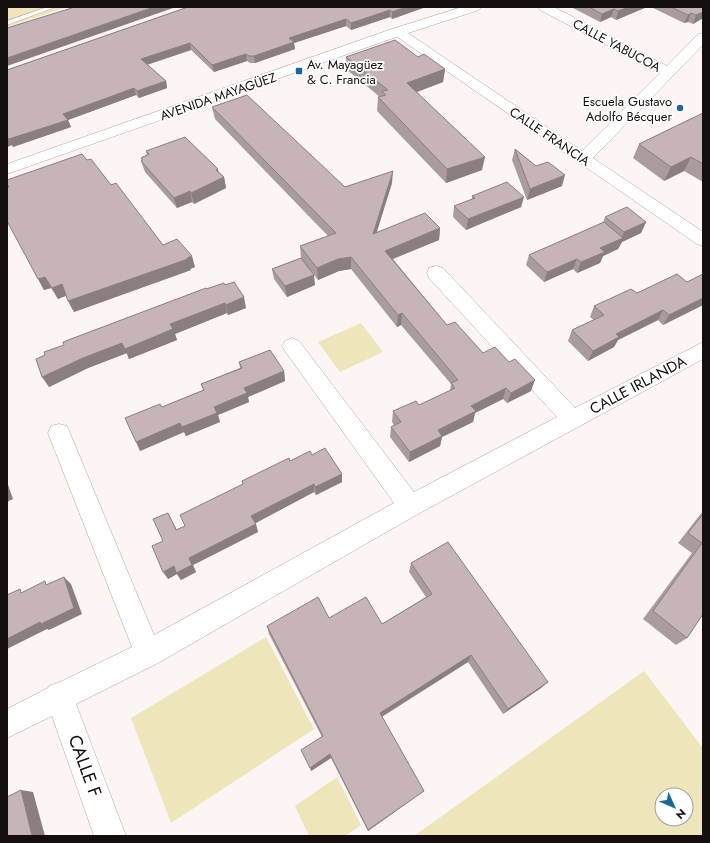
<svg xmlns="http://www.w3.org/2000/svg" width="710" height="843" font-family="Jost,sans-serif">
<rect width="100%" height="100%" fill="#fdf5f3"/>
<g fill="#eee5bb" fill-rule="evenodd">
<polygon points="7,7 68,7 7,27"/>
<polygon points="361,323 383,352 340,372 318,342"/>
<polygon points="266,637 314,729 171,823 131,718"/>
<path d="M644 671 703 748V836H414ZM662 795H686V819H662Z"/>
<polygon points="337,777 361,825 345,836 309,836 295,806"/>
</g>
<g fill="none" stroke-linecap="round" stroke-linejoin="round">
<g stroke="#b5a49f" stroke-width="1">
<polygon id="service" points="47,7 56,7 7,25 7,21"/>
</g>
<g stroke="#b5a49f" stroke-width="1">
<g id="minor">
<polygon points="538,7 554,7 667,66 698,34 703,33 703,45 593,158 703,232 703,246 697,244 390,32 392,29 402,29 582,151 660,73 540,10"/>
<polygon points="436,266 443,268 575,408 703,342 703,359 418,514 158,663 76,704 126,836 94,836 52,716 7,738 7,709 48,688 49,686 60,682 132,647 48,433 51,426 59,424 67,426 154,635 394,503 285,351 282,346 285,341 292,338 299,341 414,492 557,417 429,278 427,273 429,268"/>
</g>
</g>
<g stroke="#b5a49f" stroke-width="1">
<polygon id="tertiary" points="462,7 481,7 479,10 402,35 7,174 7,164 392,29"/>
</g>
<use href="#service" fill="#fff" fill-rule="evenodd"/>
<use href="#minor" fill="#fff" fill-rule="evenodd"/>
<use href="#tertiary" fill="#fff" fill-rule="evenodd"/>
</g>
<g fill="#aa9b9d">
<polygon points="188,7 426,7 392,19 390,17 351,30 346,26 294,43 295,49 255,63 250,63 247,61 214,72 191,50 147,65 166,81 167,88 139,98 136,95 68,120 71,127 13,147 12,145 7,147 7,70"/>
<polygon points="571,7 647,7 616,20 611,17 600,22"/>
<polygon points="651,7 703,7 703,18 693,24 688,22 684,23"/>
<polygon points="346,57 418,57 445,69 443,82 417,92 482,170 446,183 377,111 378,97 380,97 347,70"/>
<polygon points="212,107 345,187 392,183 377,232 440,228 439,240 393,259 447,325 531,391 507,403 503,399 475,413 473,422 442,437 440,446 409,462 390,437 391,427 394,425 392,422 393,411 419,405 450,391 451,384 401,325 397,327 351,269 339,271 318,280 311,271 315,285 287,297 274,279 272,269 301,258 300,246 328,236 215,119"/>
<polygon points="703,113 703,182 684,171 664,181 633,158 639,144"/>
<polygon points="515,149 536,166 562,186 527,200 512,160"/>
<polygon points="146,151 219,172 224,177 226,188 194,204 192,202 177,208 145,172 141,161 142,161 141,158 147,155"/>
<polygon points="87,160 111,185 163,245 195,267 190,269 191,270 74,312 66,296 58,299 51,288 44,290 8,222"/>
<polygon points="472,196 521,207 466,230 453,217 454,206 472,199"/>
<polygon points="605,217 646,222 641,233 622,242 618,249 603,256 600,263 577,273 573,269 544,282 526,265 529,255 603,223"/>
<polygon points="703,274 703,305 663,325 658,320 618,340 614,347 588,361 568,341 572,330 594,320 590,317 594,306 637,293 687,282"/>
<polygon points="225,285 246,308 228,315 227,313 175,334 177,340 129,359 127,353 88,368 49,387 45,355 64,345 206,289"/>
<polygon points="239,362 284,371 285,381 248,397 249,402 218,415 220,422 186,436 184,432 140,451 162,407 203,390 201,384 240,368"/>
<polygon points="312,455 342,474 342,482 316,495 314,492 255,523 258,532 193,565 196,572 181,580 177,574 168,579 163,541 168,513 177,530 185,526 243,484 242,481 290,461"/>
<polygon points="703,511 703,614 687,638 676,645 643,619 692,553 678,543"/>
<polygon points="411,563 548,682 541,688 503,714 468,662 382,717 424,791 421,793 368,831 331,758 311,771 322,737 269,634 267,626 329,618 382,624 426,597 409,572"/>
</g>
<g fill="#8b7e80">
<polygon points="154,7 176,7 7,66 7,58"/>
<polygon points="406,7 426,7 392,19 392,12"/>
<polygon points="629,7 647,7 616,20 618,11"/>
<polygon points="614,9 611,17 600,22 602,14"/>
<polygon points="390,10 390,17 351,30 351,23"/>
<polygon points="703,12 703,18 693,24 696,15"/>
<polygon points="691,13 688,22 684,23 688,15"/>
<polygon points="346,19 346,26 294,43 295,49 255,63 254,56 289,38"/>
<polygon points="190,43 191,50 143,66 141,59"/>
<polygon points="246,54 247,61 214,72 212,65"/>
<polygon points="445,69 443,82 406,96 407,83"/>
<polygon points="166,81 167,88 139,98 137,91"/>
<polygon points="134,88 136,95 68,120 71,127 13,147 9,139 63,114"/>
<polygon points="7,138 8,138 12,145 7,147"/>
<polygon points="485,157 482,170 446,183 447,169"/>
<polygon points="691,157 684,171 664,181 671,167"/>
<polygon points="218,169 220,179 224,177 226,188 194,204 191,193 216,170"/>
<polygon points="393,171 392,183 372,246 373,234"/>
<polygon points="565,175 562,186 527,200 530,189"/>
<polygon points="190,191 192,202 177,208 174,198"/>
<polygon points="524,197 521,207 466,230 468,219"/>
<polygon points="646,222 641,233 622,242 618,249 603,256 600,263 577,273 581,262 600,248 621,239 624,232"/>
<polygon points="440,228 439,240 385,262 385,251"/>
<polygon points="192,256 195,267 190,269 191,270 74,312 68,301"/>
<polygon points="351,257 351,269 339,271 318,280 317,268 338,259"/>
<polygon points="577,259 573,269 544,282 547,272"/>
<polygon points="314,275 315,285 287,297 285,286"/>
<polygon points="45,277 51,288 44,290 38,279"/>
<polygon points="62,284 67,295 58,299 52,288"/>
<polygon points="244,297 246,308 228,315 226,305"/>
<polygon points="703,298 703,305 663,325 669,315"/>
<polygon points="225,303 227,313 175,334 177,340 129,359 125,349 170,324"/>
<polygon points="663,310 658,320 618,340 614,347 588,361 593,351 616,334"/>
<polygon points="402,313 401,325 397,327 398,315"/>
<polygon points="122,343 127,353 88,368 49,387 42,377 83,358"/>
<polygon points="284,371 285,381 248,397 249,402 218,415 220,422 186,436 182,427 214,407 244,388"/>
<polygon points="535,380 531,391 507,403 511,393"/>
<polygon points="506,388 503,399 475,413 473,422 442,437 440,446 409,462 410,452 438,430 471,406"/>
<polygon points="180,423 184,432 140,451 136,442"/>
<polygon points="342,474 342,482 316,495 315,487"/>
<polygon points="7,482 13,499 7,502"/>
<polygon points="314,484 314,492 254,524 251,516"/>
<polygon points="256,524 258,532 193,565 196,572 181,580 177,574 168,579 163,572 189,558"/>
<polygon points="64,577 71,584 82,614 49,630 47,629 7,649 7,639"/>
<polygon points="471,655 468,662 379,718 380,713"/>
<polygon points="548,682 541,688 503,714 508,709"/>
<polygon points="330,754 331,758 311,771 310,768"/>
<polygon points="21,790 33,792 45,836 32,836"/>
<polygon points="424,791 421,793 368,831 368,830"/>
</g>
<g fill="#c6b4b7" stroke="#8b7e80">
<polygon points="75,7 154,7 7,58 7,28"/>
<polygon points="188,7 406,7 392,12 390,10 351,23 346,19 289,38 294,42 254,56 249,56 246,54 212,65 190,43 141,59 166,81 137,91 134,88 63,114 68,120 9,139 8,138 7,138 7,70"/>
<polygon points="589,7 629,7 618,11 614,9 602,14"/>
<polygon points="671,7 703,7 703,12 696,15 691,13 688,15"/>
<polygon points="395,40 418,57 424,54 445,69 407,83 485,157 447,169 378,97 386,95 382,91 388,90 346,57"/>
<polygon points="247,95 345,187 393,171 373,234 425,213 440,228 385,251 447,325 455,322 483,353 495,347 509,362 515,359 535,380 511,393 506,388 471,406 476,411 438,430 442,436 410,452 391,427 401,422 393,411 416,401 419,405 455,388 451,383 458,380 402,313 398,315 351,257 338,259 317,268 300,246 336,233 212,107"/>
<polygon points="703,113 703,164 691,157 671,167 639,144"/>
<polygon points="185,137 218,169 216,170 224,177 191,193 190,191 174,198 141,161 143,160 141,158 149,154 146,151"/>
<polygon points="515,149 536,166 548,162 565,175 530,189"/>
<polygon points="82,154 87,160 91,159 111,185 116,183 163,245 177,239 192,256 187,258 188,259 68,301 62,284 52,288 45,277 38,279 7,221 7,187 9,187 7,184 7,180"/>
<polygon points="507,182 524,197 468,219 454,206 475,198 472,196"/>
<polygon points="627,207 646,222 624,232 605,217"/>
<polygon points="604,222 623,238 600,248 605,252 581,262 577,259 547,272 529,255"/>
<polygon points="301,258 314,275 285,286 272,269"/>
<polygon points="677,274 687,282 703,274 703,298 669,315 663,310 616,334 619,337 593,351 572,330 604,315 594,306 631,289 637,293"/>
<polygon points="234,282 244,297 226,305 225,303 170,324 173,329 125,349 122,343 83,358 42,377 36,359 45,355 44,352 64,345 63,342 206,288 206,289 224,283 225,285"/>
<polygon points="270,350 284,371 244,388 247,393 214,407 217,413 182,427 180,423 136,442 125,418 160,404 162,407 204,390 201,384 242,368 239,362"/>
<polygon points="325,448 342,474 315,487 314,484 251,516 256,524 189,558 192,565 176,573 174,566 163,572 152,546 163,541 153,519 168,513 176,530 185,526 180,515 243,484 242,481 289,458 290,461 310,451 312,455"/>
<polygon points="703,514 703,614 687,638 653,611 702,543 688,533"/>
<polygon points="448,542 548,682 508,709 471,655 380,713 424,791 368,830 330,754 310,768 301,750 323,736 267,626 318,597 329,618 366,597 382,624 432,594 411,563"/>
<polygon points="64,577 74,608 41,624 40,622 7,639 7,595 20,589 21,593 45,581 46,585"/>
<polygon points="21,790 32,836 7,836 7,797"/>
</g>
<g fill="#19689a" stroke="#fff" stroke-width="1.5">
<rect x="295" y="67" width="8" height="8" rx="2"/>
<circle cx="680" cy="108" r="4"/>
</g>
<g text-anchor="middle" stroke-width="3.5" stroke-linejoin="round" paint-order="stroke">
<g font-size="13" fill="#140f0d" stroke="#fff">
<text transform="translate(617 45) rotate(28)" y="5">CALLE YABUCOA</text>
<text transform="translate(218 96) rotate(-19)" y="5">AVENIDA MAYAGÜEZ</text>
<text transform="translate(550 136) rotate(34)" y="5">CALLE FRANCIA</text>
</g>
<g font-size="13" fill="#140f0d" stroke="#fff" text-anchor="start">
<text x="307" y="69">Av. Mayagüez<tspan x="307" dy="15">&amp; C. Francia</tspan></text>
<text x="672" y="106" text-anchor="end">Escuela Gustavo<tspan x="672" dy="15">Adolfo Bécquer</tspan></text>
</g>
<g font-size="15" fill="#140f0d" stroke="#fff">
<text transform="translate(638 385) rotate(-28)" y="5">CALLE IRLANDA</text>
</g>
<g font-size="18" fill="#140f0d" stroke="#fff">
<text transform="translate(85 766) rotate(70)" y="6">CALLE F</text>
</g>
</g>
<rect width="710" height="843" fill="none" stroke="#140f0d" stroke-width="16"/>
<g transform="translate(674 807) rotate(135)"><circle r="19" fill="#ffffff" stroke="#a19f9e"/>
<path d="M0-3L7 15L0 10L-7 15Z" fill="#19689a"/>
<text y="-6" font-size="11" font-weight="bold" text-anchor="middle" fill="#140f0d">N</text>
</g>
</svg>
